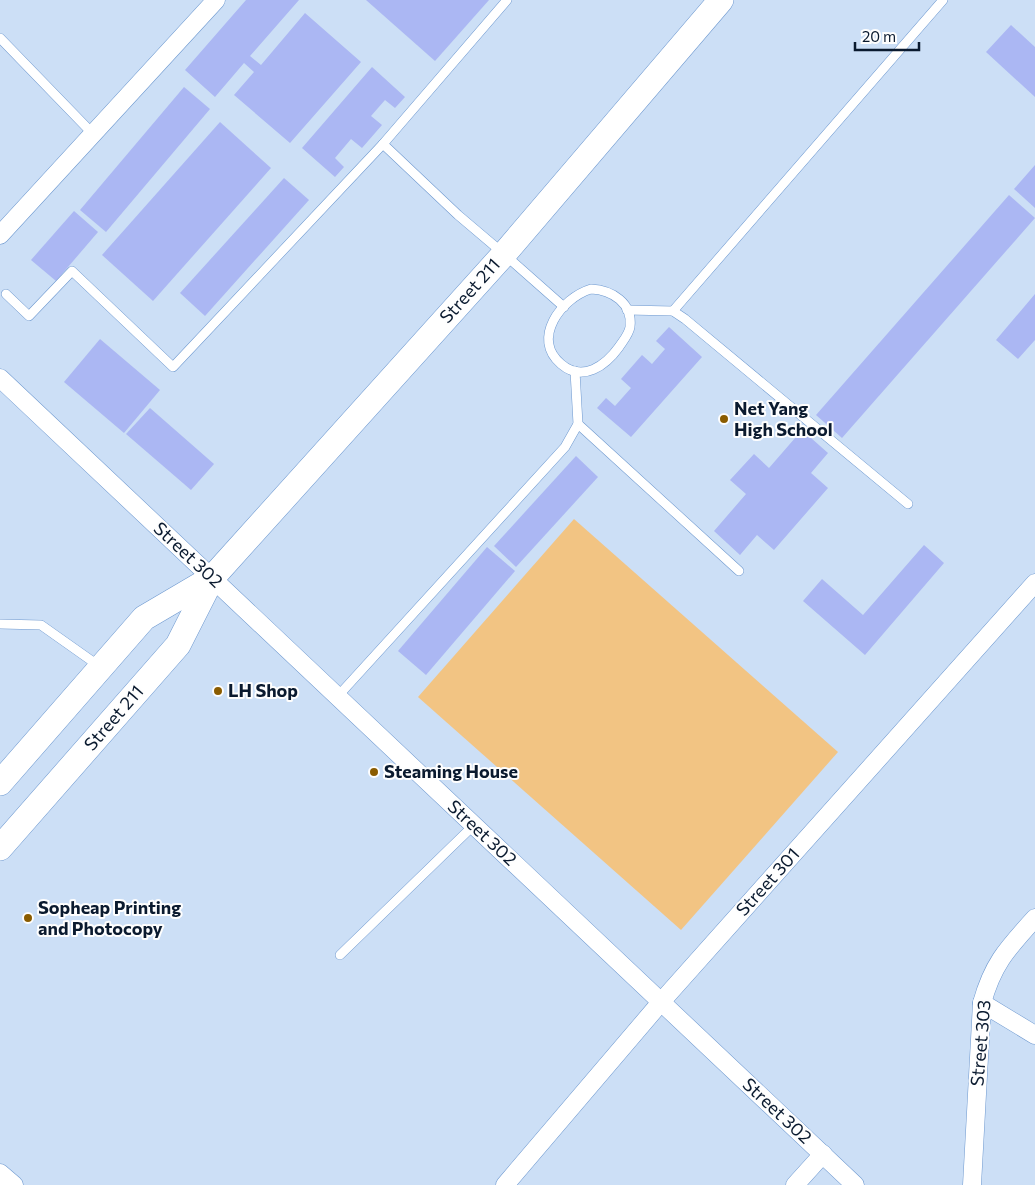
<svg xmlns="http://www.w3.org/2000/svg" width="1035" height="1185" font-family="Commissioner,sans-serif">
<rect width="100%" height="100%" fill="#ccdff6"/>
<polygon fill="#f2c483" points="574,519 838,752 681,930 418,697"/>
<g fill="#abb7f3">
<polygon points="246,0 299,0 250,56 261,65 305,13 361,62 290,143 234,95 254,72 244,63 215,97 185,70"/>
<polygon points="366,0 489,0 435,61"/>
<polygon points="1011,25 1035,47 1035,97 986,52"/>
<polygon points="372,67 405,97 395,108 385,100 371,116 382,125 362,148 351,139 335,158 344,167 335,177 302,148"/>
<polygon points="184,87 210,109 106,232 80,210"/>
<polygon points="220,122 271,168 153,301 102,255"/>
<polygon points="1035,165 1035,208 1014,189"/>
<polygon points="284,178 309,200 205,316 180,293"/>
<polygon points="1009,195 1035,218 842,438 816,415"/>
<polygon points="74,211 98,232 56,281 31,260"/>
<polygon points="1035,294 1035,340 1018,359 996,340"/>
<polygon points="669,327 702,357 631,437 597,408 606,398 615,406 631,388 621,379 642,355 652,364 665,349 656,341"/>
<polygon points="100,339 160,390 124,433 64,382"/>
<polygon points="150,408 214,464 191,490 126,434"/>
<polygon points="802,430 828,453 811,473 828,488 774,550 757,535 740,555 714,531 746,494 730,480 754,454 769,468"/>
<polygon points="576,456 598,477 516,567 494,546"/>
<polygon points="924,545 944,563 865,655 803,601 822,579 863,615"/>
<polygon points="487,547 515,571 426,675 398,651"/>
</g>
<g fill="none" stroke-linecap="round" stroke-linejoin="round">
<g stroke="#6d98cf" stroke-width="10">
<g id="service">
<polyline points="0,38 93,134"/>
<polyline points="383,144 507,0"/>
<path d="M591 289C612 290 633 303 630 327 629 334 623 341 619 347 606 365 583 383 561 364 531 339 561 298 591 289Z"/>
<polyline points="6,294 29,316 72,271 173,367 383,144 458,215 504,254 564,307"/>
<polyline points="627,310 673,311 685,319 908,504"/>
<polyline points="673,311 943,0"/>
<polyline points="578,424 739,571"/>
<polyline points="0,624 41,625 99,666"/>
<polyline points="338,696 565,447 578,424 575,371"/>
<polyline points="340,955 474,825"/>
</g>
</g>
<g stroke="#6d98cf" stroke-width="19">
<g id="minor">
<polyline points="0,235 216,0"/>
<polyline points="0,378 855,1185"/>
<polyline points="982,1003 1035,1035"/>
<polyline points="0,1173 14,1185"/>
<polyline points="505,1185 661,1002 1035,583"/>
<polyline points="795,1185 823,1154"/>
<path d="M972 1185 982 1003C993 963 1008 948 1035 918"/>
</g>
</g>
<g stroke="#6d98cf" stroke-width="26">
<g id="secondary">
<polyline points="0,783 144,618 212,578"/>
<polyline points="0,848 178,645 212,578 504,254 721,0"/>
</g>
</g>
<use href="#service" stroke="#fff" stroke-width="9"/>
<use href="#minor" stroke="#fff" stroke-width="18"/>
<use href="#secondary" stroke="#fff" stroke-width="25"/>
</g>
<g fill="#8a5c01" stroke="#fefefe" stroke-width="2">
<circle cx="724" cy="419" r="5"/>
<circle cx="218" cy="691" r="5"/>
<circle cx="374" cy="772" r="5"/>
<circle cx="28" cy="918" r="5"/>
</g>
<g text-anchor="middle" stroke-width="4" stroke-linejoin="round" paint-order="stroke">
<g font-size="18" fill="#0a1a2f" stroke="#fefefe">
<text transform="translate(470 291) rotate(-48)" y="6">Street 211</text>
<text transform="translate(188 555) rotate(43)" y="6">Street 302</text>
<text transform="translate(114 718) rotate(-49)" y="6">Street 211</text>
<text transform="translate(482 833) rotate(43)" y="6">Street 302</text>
<text transform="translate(768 882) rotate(-48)" y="6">Street 301</text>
<text transform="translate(981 1043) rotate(-85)" y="6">Street 303</text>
<text transform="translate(777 1111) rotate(43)" y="6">Street 302</text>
</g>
<g font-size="18" font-weight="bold" fill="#0a1a2f" stroke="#fefefe" text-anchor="start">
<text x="734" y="415">Net Yang<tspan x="734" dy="21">High School</tspan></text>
<text x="228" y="697">LH Shop</text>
<text x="384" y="778">Steaming House</text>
<text x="38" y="914">Sopheap Printing<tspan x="38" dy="21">and Photocopy</tspan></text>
</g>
</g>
<path d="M855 42v8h64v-8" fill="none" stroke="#0a1a2f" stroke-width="2.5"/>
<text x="862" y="42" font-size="15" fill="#0a1a2f" stroke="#fefefe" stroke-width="4" paint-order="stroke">20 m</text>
</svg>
